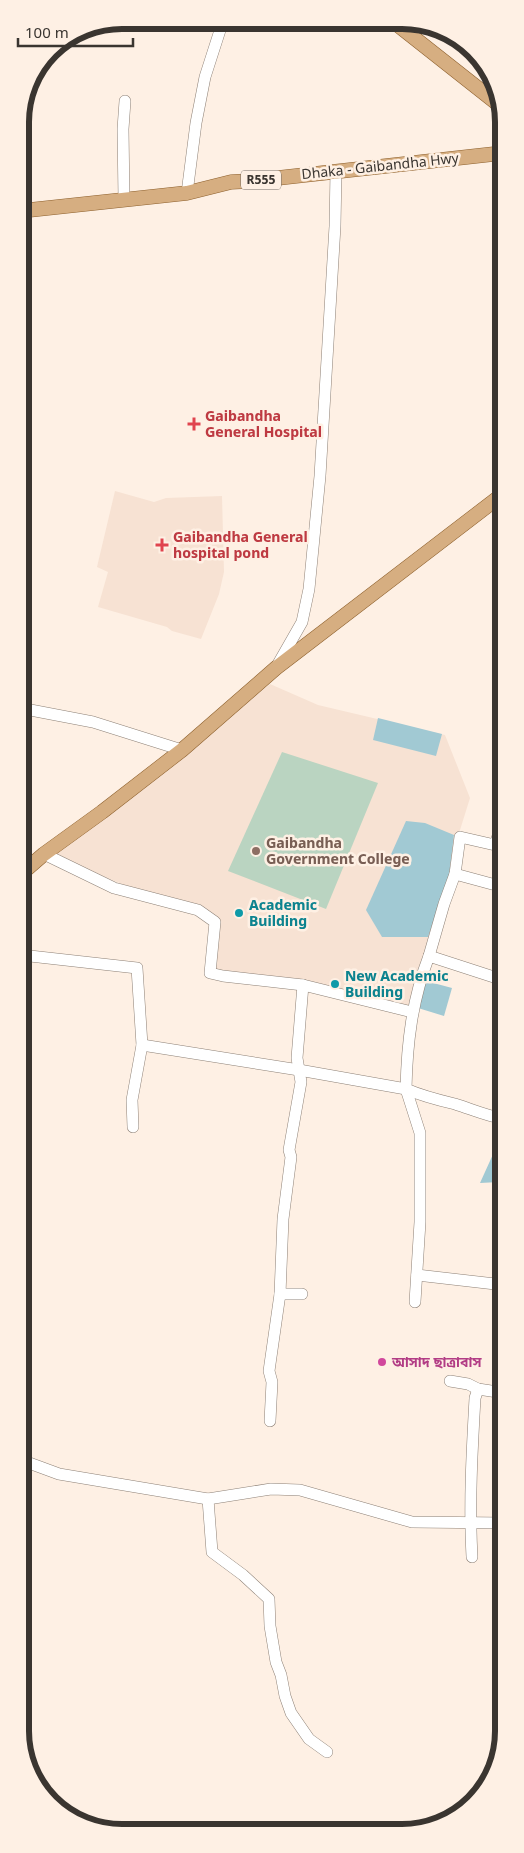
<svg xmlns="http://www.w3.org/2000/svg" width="524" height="1853" font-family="Georgia,'Noto Sans Bengali',serif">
<rect width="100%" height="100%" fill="#fef0e4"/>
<g fill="#f7e2d3">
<polygon points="115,491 154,502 166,498 222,496 224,572 219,594 201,639 172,631 167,627 98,607 108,572 97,567"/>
<polygon points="270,684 318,705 445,735 470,798 455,846 411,1011 211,972 215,922 51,855 184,754"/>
</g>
<polygon fill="#bad4c1" points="282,752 378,783 326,909 228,871"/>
<g fill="#a1c9d3">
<polygon points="378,718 442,734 436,756 373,740"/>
<polygon points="406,821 425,823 454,835 449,876 428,937 382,937 366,910"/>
<polygon points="426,981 452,988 444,1016 418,1008"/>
<polygon points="504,1130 504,1228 497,1227 499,1182 480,1183"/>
</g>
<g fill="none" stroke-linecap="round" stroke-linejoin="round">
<g stroke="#8d8076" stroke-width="12">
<g id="minor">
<polyline points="187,193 196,123 205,77 223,21"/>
<polyline points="124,199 123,129 125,101"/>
<polyline points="278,664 302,622 309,589 320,476 335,226 336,171"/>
<polyline points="20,708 93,722 182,750"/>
<polyline points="44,854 114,888 198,910 215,922 210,973 223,976 303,985 412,1012"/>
<polyline points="455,874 503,887"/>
<polyline points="21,955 137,968 142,1045 132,1100 133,1127"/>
<polyline points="429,956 444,904 455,874 460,837 495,845 503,820"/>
<path d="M503 980 429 956C412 1000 407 1043 406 1089 422 1096 438 1100 455 1104 471 1109 487 1116 504 1119"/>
<polyline points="142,1045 299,1070 406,1089 420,1133 420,1222 415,1302"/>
<polyline points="417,1275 504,1285"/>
<polyline points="280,1294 302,1294"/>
<polyline points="450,1381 468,1384 478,1389 504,1393"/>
<polyline points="270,1421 272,1382 269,1371 280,1294 283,1219 291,1157 289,1150 301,1082 297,1058 303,985"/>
<polyline points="21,1460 59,1474 208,1499 271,1489 300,1490 412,1522 504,1523"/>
<polyline points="208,1499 212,1552 243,1575 269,1599 270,1626 276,1662 281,1675 285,1696 291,1713 309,1739 327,1752"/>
<path d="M472 1557C469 1504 472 1451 475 1398L478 1389"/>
</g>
</g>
<g stroke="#8e612e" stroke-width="15">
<g id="major">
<polyline points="394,22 503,108"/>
<polyline points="20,211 187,193 231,182 251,181 503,153"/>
<polyline points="21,874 44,854 102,812 182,750 276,668 503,494"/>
</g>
</g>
<use href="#minor" stroke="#fff" stroke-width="11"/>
<use href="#major" stroke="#d6ae81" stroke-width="14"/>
</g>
<g fill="#e0444e" stroke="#fef0e4" stroke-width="2">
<path d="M191.5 416.5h5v5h5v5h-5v5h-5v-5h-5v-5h5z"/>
<path d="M159.5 537.5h5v5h5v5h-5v5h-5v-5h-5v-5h5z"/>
</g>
<circle fill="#8d6e63" stroke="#fef0e4" stroke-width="2" cx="256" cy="851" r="5"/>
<g fill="#0f9aa8" stroke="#fef0e4" stroke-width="2">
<circle cx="239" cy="913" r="5"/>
<circle cx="335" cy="984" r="5"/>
</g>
<circle fill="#d1479c" stroke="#fef0e4" stroke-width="2" cx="382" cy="1362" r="5"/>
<g text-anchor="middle" stroke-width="5" stroke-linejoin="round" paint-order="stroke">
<rect fill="#fef0e4" stroke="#756d66" stroke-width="1" x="241" y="170.5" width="40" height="19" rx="4"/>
<g font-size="12" font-weight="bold" fill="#3a3530">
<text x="261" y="184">R555</text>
</g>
<g font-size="14" fill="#3a3530" stroke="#fef0e4">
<text transform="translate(380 166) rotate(-6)" y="5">Dhaka - Gaibandha Hwy</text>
</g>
<g font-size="14" font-weight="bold" fill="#be3a42" stroke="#fef0e4" text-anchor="start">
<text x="205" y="421">Gaibandha<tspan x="205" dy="16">General Hospital</tspan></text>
<text x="173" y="542">Gaibandha General<tspan x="173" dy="16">hospital pond</tspan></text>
</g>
<g font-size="14" font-weight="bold" fill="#785e54" stroke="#fef0e4" text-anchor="start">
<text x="266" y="848">Gaibandha<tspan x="266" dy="16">Government College</tspan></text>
</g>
<g font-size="14" font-weight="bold" fill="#0d838f" stroke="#fef0e4" text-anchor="start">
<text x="249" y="910">Academic<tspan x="249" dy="16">Building</tspan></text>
<text x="345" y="981">New Academic<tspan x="345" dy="16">Building</tspan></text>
</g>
<g font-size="14" font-weight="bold" fill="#b23c85" stroke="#fef0e4" text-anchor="start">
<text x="392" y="1367">আসাদ ছাত্রাবাস</text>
</g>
</g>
<path d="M0 0H524V1853H0ZM122 29H402A93 93 0 0 1 495 122V1731A93 93 0 0 1 402 1824H122A93 93 0 0 1 29 1731V122A93 93 0 0 1 122 29Z" fill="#fef0e4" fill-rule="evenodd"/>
<path fill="none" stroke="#3a3530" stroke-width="6" d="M122 29H402A93 93 0 0 1 495 122V1731A93 93 0 0 1 402 1824H122A93 93 0 0 1 29 1731V122A93 93 0 0 1 122 29Z"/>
<path d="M18 38v8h115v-8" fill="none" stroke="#3a3530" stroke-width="2.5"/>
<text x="25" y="38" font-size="15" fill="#3a3530" stroke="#fef0e4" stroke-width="4" paint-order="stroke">100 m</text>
</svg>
